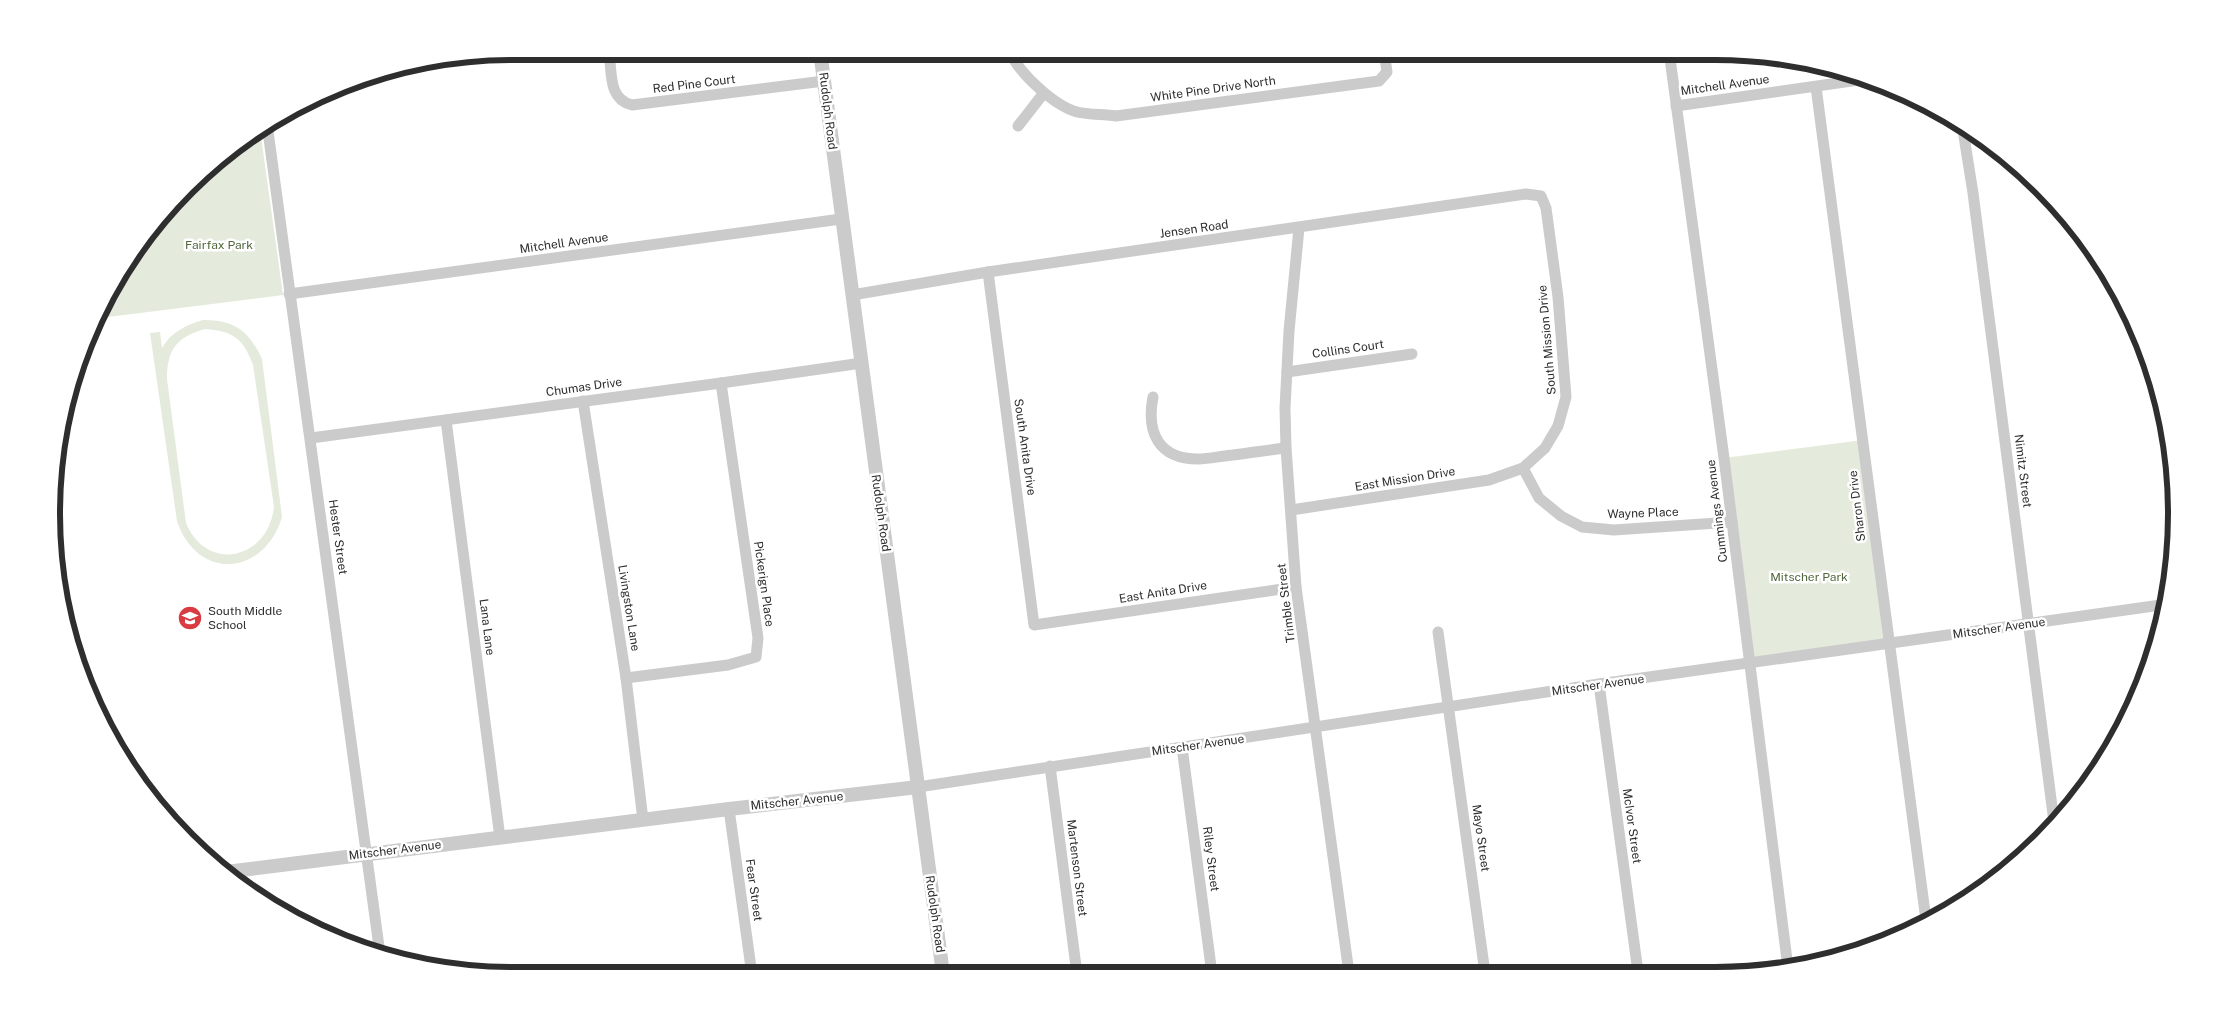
<svg xmlns="http://www.w3.org/2000/svg" width="2228" height="1027" font-family="'Public Sans',sans-serif">
<rect width="100%" height="100%" fill="#fff"/>
<g fill="#e4eadc" fill-rule="evenodd">
<polygon points="260,129 283,295 100,318 113,283 209,166"/>
<path d="M203 320C235 320 249 331 262 359L282 517C264 577 197 581 177 521L150 333 160 332 162 348C171 332 186 325 203 320ZM205 329C233 331 243 338 253 365L274 507C268 560 207 573 186 523L167 379C167 349 177 337 205 329Z"/>
<polygon points="1863,440 1888,643 1749,664 1724,458"/>
</g>
<g fill="none" stroke-linecap="round" stroke-linejoin="round">
<g stroke="#cbcbcb" stroke-width="11">
<path d="M609 51C612 73 608 99 632 105L824 81"/>
<path d="M1010 51C1018 73 1055 106 1077 112 1089 115 1104 114 1116 116L1379 81 1387 72 1384 51"/>
<polyline points="1669,51 1724,458 1788,968"/>
<polyline points="1816,87 1926,920"/>
<polyline points="1676,106 1866,79"/>
<polyline points="267,124 380,954"/>
<polyline points="1962,124 1973,193 2054,822"/>
<polyline points="1018,126 1043,94"/>
<polyline points="1299,228 1289,331 1285,408 1286,448 1296,587 1349,973"/>
<polyline points="988,272 1034,625 1296,587"/>
<polyline points="289,294 841,219"/>
<polyline points="852,295 988,272 1526,194 1541,196 1546,208 1558,297 1566,397 1558,426 1545,448 1523,468 1489,480 1291,510"/>
<polyline points="1287,372 1412,354"/>
<path d="M1153 397C1146 433 1159 459 1198 459 1209 459 1221 456 1233 455 1250 453 1268 450 1286 448"/>
<polyline points="583,401 626,678 643,820"/>
<polyline points="446,420 500,838"/>
<polyline points="311,438 721,383 862,363"/>
<polyline points="1523,468 1539,498 1561,516 1582,527 1614,530 1732,522"/>
<polyline points="1438,632 1485,973"/>
<polyline points="626,678 728,665 756,657 758,638 721,383"/>
<polyline points="1599,684 1638,972"/>
<polyline points="1182,747 1212,974"/>
<polyline points="1050,766 1077,974"/>
<polyline points="918,787 1599,684 2168,604"/>
<polyline points="729,809 752,975"/>
</g>
<g stroke="#cbcbcb" stroke-width="14">
<polyline points="820,51 943,974"/>
<polyline points="226,872 729,809 918,787"/>
</g>
</g>
<defs>
<g id="school-disc" transform="scale(1.25)"><circle r="9.5" fill="#d93b43" stroke="#fff"/><path d="M0-5L7-2L0 1L-7-2ZM-4 1L0 2.5L4 1V4Q0 6-4 4Z" fill="#fff"/></g>
</defs>
<g fill-rule="evenodd">
<use href="#school-disc" x="190" y="618"/>
</g>
<g text-anchor="middle" stroke-width="5" stroke-linejoin="round" paint-order="stroke">
<g font-size="12" fill="#2e2e2e" stroke="#fff">
<text transform="translate(694 84) rotate(-7)" y="4">Red Pine Court</text>
<text transform="translate(1725 85) rotate(-8)" y="4">Mitchell Avenue</text>
<text transform="translate(1213 89) rotate(-8)" y="4">White Pine Drive North</text>
<text transform="translate(828 111) rotate(83)" y="4">Rudolph Road</text>
<text transform="translate(1194 229) rotate(-8)" y="4">Jensen Road</text>
<text transform="translate(564 243) rotate(-8)" y="4">Mitchell Avenue</text>
<text transform="translate(1547 340) rotate(-95)" y="4">South Mission Drive</text>
<text transform="translate(1348 349) rotate(-8)" y="4">Collins Court</text>
<text transform="translate(584 387) rotate(-8)" y="4">Chumas Drive</text>
<text transform="translate(1025 447) rotate(82)" y="4">South Anita Drive</text>
<text transform="translate(2023 471) rotate(83)" y="4">Nimitz Street</text>
<text transform="translate(1405 479) rotate(-9)" y="4">East Mission Drive</text>
<text transform="translate(1857 506) rotate(-97)" y="4">Sharon Drive</text>
<text transform="translate(1717 511) rotate(-97)" y="4">Cummings Avenue</text>
<text transform="translate(881 513) rotate(82)" y="4">Rudolph Road</text>
<text transform="translate(1643 513) rotate(-2)" y="4">Wayne Place</text>
<text transform="translate(338 537) rotate(82)" y="4">Hester Street</text>
<text transform="translate(764 584) rotate(82)" y="4">Pickerign Place</text>
<text transform="translate(1163 592) rotate(-9)" y="4">East Anita Drive</text>
<text transform="translate(1286 603) rotate(-97)" y="4">Trimble Street</text>
<text transform="translate(629 608) rotate(81)" y="4">Livingston Lane</text>
<text transform="translate(487 627) rotate(83)" y="4">Lana Lane</text>
<text transform="translate(1999 628) rotate(-8)" y="4">Mitscher Avenue</text>
<text transform="translate(1598 685) rotate(-8)" y="4">Mitscher Avenue</text>
<text transform="translate(1198 745) rotate(-8)" y="4">Mitscher Avenue</text>
<text transform="translate(797 801) rotate(-6)" y="4">Mitscher Avenue</text>
<text transform="translate(1632 826) rotate(82)" y="4">McIvor Street</text>
<text transform="translate(1481 838) rotate(82)" y="4">Mayo Street</text>
<text transform="translate(395 850) rotate(-7)" y="4">Mitscher Avenue</text>
<text transform="translate(1211 859) rotate(83)" y="4">Riley Street</text>
<text transform="translate(1077 868) rotate(83)" y="4">Martenson Street</text>
<text transform="translate(754 890) rotate(82)" y="4">Fear Street</text>
<text transform="translate(935 914) rotate(82)" y="4">Rudolph Road</text>
</g>
<g font-size="12" fill="#50673e" stroke="#fff">
<text x="219" y="249">Fairfax Park</text>
<text x="1809" y="581">Mitscher Park</text>
</g>
<g font-size="12" fill="#2e2e2e" stroke="#fff" text-anchor="start">
<text x="208" y="615">South Middle<tspan x="208" dy="14">School</tspan></text>
</g>
</g>
<path d="M0 0H2228V1027H0ZM513 60H1715A453 453 0 0 1 2168 513V514A453 453 0 0 1 1715 967H513A453 453 0 0 1 60 514V513A453 453 0 0 1 513 60Z" fill="#fff" fill-rule="evenodd"/>
<path fill="none" stroke="#2e2e2e" stroke-width="6" d="M513 60H1715A453 453 0 0 1 2168 513V514A453 453 0 0 1 1715 967H513A453 453 0 0 1 60 514V513A453 453 0 0 1 513 60Z"/>
</svg>
